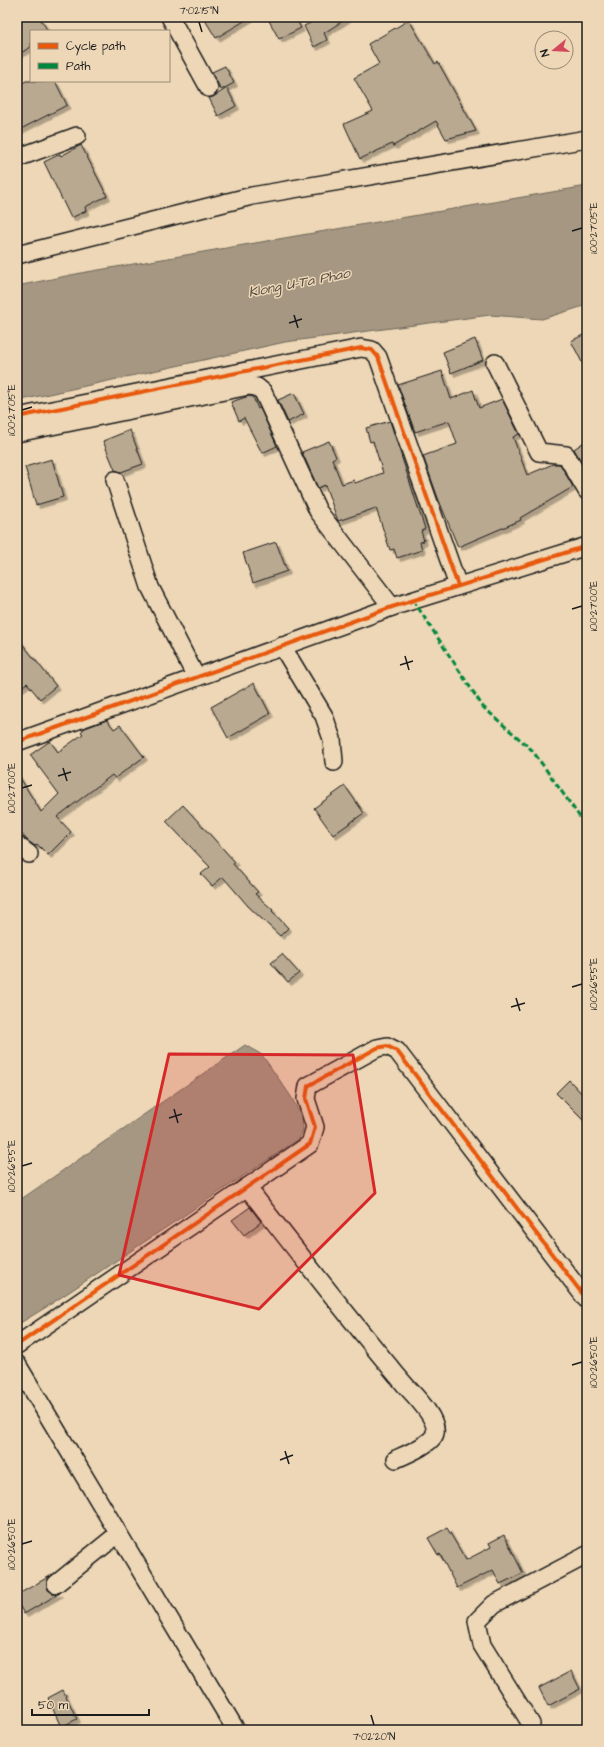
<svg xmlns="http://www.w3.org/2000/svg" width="604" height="1747" font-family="'Architects Daughter',sans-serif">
<defs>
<filter id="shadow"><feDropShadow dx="3.5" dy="3.5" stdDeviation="0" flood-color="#0004"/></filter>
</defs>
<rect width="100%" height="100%" fill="#edd7b6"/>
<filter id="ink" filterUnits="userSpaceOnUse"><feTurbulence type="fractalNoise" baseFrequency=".025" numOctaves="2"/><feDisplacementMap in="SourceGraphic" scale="8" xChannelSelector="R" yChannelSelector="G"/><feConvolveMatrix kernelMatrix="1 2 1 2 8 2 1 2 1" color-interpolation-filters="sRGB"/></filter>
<g filter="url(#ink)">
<g fill="#a59782" stroke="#6e6659">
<polygon points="587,186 587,305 542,319 490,315 285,342 17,401 17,286 81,273"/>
<polygon points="245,1045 262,1055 290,1095 302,1117 303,1130 299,1139 48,1306 17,1325 17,1202"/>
</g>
<g fill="#b9a990" stroke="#1c1c1c" filter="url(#shadow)">
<polygon points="17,17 39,17 48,31 31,31 31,47 17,55"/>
<polygon points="203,17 251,17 216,38"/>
<polygon points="267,17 295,17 301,28 279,39"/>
<polygon points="322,17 349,17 324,33 327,40 314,47 304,26"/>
<polygon points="409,20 435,64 438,62 476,131 446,139 436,121 393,146 392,144 360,159 344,124 373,111 354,78 379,64 368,44"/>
<polygon points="225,66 234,83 221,90 212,72"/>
<polygon points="26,81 55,81 67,105 17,131 17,86"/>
<polygon points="227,88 236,106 218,116 209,98 213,97"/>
<polygon points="81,145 107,196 85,207 86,211 71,218 44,162 60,154 61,156"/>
<polygon points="587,333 587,372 571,341"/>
<polygon points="475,339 483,360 451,373 443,352"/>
<polygon points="442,371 451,399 473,390 479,408 502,399 519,434 513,437 527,475 553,464 560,464 573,487 520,518 521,520 458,547 438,498 423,456 457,444 449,421 415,432 398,385"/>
<polygon points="294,393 304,414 288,422 278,400"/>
<polygon points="249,396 253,397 258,409 260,408 277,446 262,453 244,418 239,421 231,402"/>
<polygon points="390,421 425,529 421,531 424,541 420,542 422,550 397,558 394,549 390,550 376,508 338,521 325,485 318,488 302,452 329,441 336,457 332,459 342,484 354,480 355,483 383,473 373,441 370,442 366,428"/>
<polygon points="130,430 143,464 121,472 115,470 103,441"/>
<polygon points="587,440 587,471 574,449"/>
<polygon points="52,459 63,497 36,505 25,467"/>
<polygon points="276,542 287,571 253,583 243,553"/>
<polygon points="17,637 56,686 40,699 27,683 17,690"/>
<polygon points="254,683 270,714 228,738 211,707"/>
<polygon points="107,720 114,729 120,725 144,757 115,778 112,775 57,817 71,832 48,855 37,844 35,846 28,841 17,829 17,773 41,812 59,794 30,755 50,741 58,752 83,734 81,732 85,728"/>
<polygon points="345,786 364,813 333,835 314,808"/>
<polygon points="183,805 235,862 233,864 258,892 255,894 273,910 272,911 288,928 280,936 248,906 223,877 212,886 201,874 210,867 166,821"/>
<polygon points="282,954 299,973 288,982 271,963"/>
<polygon points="569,1080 587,1099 587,1124 556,1093"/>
<polygon points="250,1207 261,1222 244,1235 232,1220"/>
<polygon points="447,1528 466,1560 491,1547 489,1543 504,1535 523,1573 500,1584 493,1570 457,1588 440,1554 438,1555 428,1538"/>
<polygon points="50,1576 47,1581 48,1590 53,1593 60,1593 24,1614 17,1601 17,1595"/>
<polygon points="571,1671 580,1689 548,1706 539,1688"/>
<polygon points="63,1690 77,1719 61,1727 48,1698"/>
</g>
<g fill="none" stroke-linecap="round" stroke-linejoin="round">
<g stroke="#1c1c1c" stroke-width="20">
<g id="minor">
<polyline points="170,17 209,88"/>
<polyline points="17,158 77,136"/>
<polyline points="17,255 252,196 587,139"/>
<polyline points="495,363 539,452 566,455 587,491"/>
<polyline points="17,417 361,348 372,350 378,357 458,586"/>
<polyline points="17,433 249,386 257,387 263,392 318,511 392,607"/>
<polyline points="115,480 150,587 196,677"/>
<polyline points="282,646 324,716 332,739 334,762"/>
<polyline points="17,742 392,607 587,546"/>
<polyline points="17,845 29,854"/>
<path d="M247 1187C299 1254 351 1321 405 1385 414 1395 438 1418 435 1433 434 1443 405 1455 396 1459"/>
<polyline points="17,1345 310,1144 315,1127 306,1099 308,1086 377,1048 387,1046 397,1051 587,1300"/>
<polyline points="17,1364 236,1730"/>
<polyline points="56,1584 118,1534"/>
<polyline points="529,1730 531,1724 482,1645 477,1621 494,1604 587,1555"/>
</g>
</g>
<use href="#minor" stroke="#edd7b6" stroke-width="17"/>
<polyline stroke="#00873e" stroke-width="3" stroke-dasharray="6 3" stroke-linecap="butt" points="413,600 483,707 532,750 587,827"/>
<g stroke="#edd7b6" stroke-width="6">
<g id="cycleway">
<polyline points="17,417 361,348 372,350 378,357 458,586"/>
<polyline points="17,742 392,607 587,546"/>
<polyline points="17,1345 310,1144 315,1127 306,1099 308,1086 377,1048 387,1046 397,1051 587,1300"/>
</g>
</g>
<use href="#cycleway" stroke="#e8590c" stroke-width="4"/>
</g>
</g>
<path fill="#d62828" fill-opacity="0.2" stroke="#d62828" stroke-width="3" stroke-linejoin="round" d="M169 1054 353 1055 375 1193 259 1309 119 1275Z"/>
<path fill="none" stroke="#1c1c1c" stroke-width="1.5" d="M199 22 202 32M572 231 582 228M294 315 298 328M289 323 302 319M22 410 32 407M572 609 582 606M405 656 409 670M400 665 413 661M63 768 67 781M58 776 71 772M22 788 32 785M572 987 582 984M516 998 520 1011M511 1007 525 1003M174 1109 178 1123M169 1118 182 1114M22 1166 32 1163M572 1365 582 1362M285 1451 289 1464M280 1460 293 1455M22 1544 32 1541M371 1715 374 1725"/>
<g text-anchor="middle" stroke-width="3" stroke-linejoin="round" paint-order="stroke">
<g font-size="14" font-style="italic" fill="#4c4740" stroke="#edd7b6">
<text transform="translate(299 282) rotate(-11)" y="5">Klong U-Ta Phao</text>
</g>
</g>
<rect width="604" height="1747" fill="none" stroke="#edd7b6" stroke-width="44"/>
<rect x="30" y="30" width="140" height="52" fill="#edd7b6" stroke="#998c78"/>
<rect x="38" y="43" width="20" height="6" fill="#e8590c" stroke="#998c78"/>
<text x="66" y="50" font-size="12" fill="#1c1c1c">Cycle path</text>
<rect x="38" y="63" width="20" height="6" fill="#00873e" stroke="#998c78"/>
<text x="66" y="70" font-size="12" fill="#1c1c1c">Path</text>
<g transform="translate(554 50) rotate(252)"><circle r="19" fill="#edd7b6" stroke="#998c78"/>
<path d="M0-3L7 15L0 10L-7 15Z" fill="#d1495b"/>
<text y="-6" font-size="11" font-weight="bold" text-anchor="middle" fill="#1c1c1c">N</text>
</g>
<path d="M32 1709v6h117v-6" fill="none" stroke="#1c1c1c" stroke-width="2"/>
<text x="38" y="1709" font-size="12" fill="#1c1c1c" stroke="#edd7b6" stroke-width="3" paint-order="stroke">50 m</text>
<rect x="22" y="22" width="560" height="1703" fill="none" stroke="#1c1c1c" stroke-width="1.5"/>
<g font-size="10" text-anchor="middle" fill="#1c1c1c">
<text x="199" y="14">7°02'15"N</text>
<text transform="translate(593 228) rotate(-90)" y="4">100°27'05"E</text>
<text transform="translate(11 410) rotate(-90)" y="4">100°27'05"E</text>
<text transform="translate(593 606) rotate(-90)" y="4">100°27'00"E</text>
<text transform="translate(11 788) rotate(-90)" y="4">100°27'00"E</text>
<text transform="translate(593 984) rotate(-90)" y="4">100°26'55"E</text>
<text transform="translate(11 1166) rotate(-90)" y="4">100°26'55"E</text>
<text transform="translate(593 1362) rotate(-90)" y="4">100°26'50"E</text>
<text transform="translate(11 1544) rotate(-90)" y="4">100°26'50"E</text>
<text x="374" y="1740">7°02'20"N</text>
</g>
</svg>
